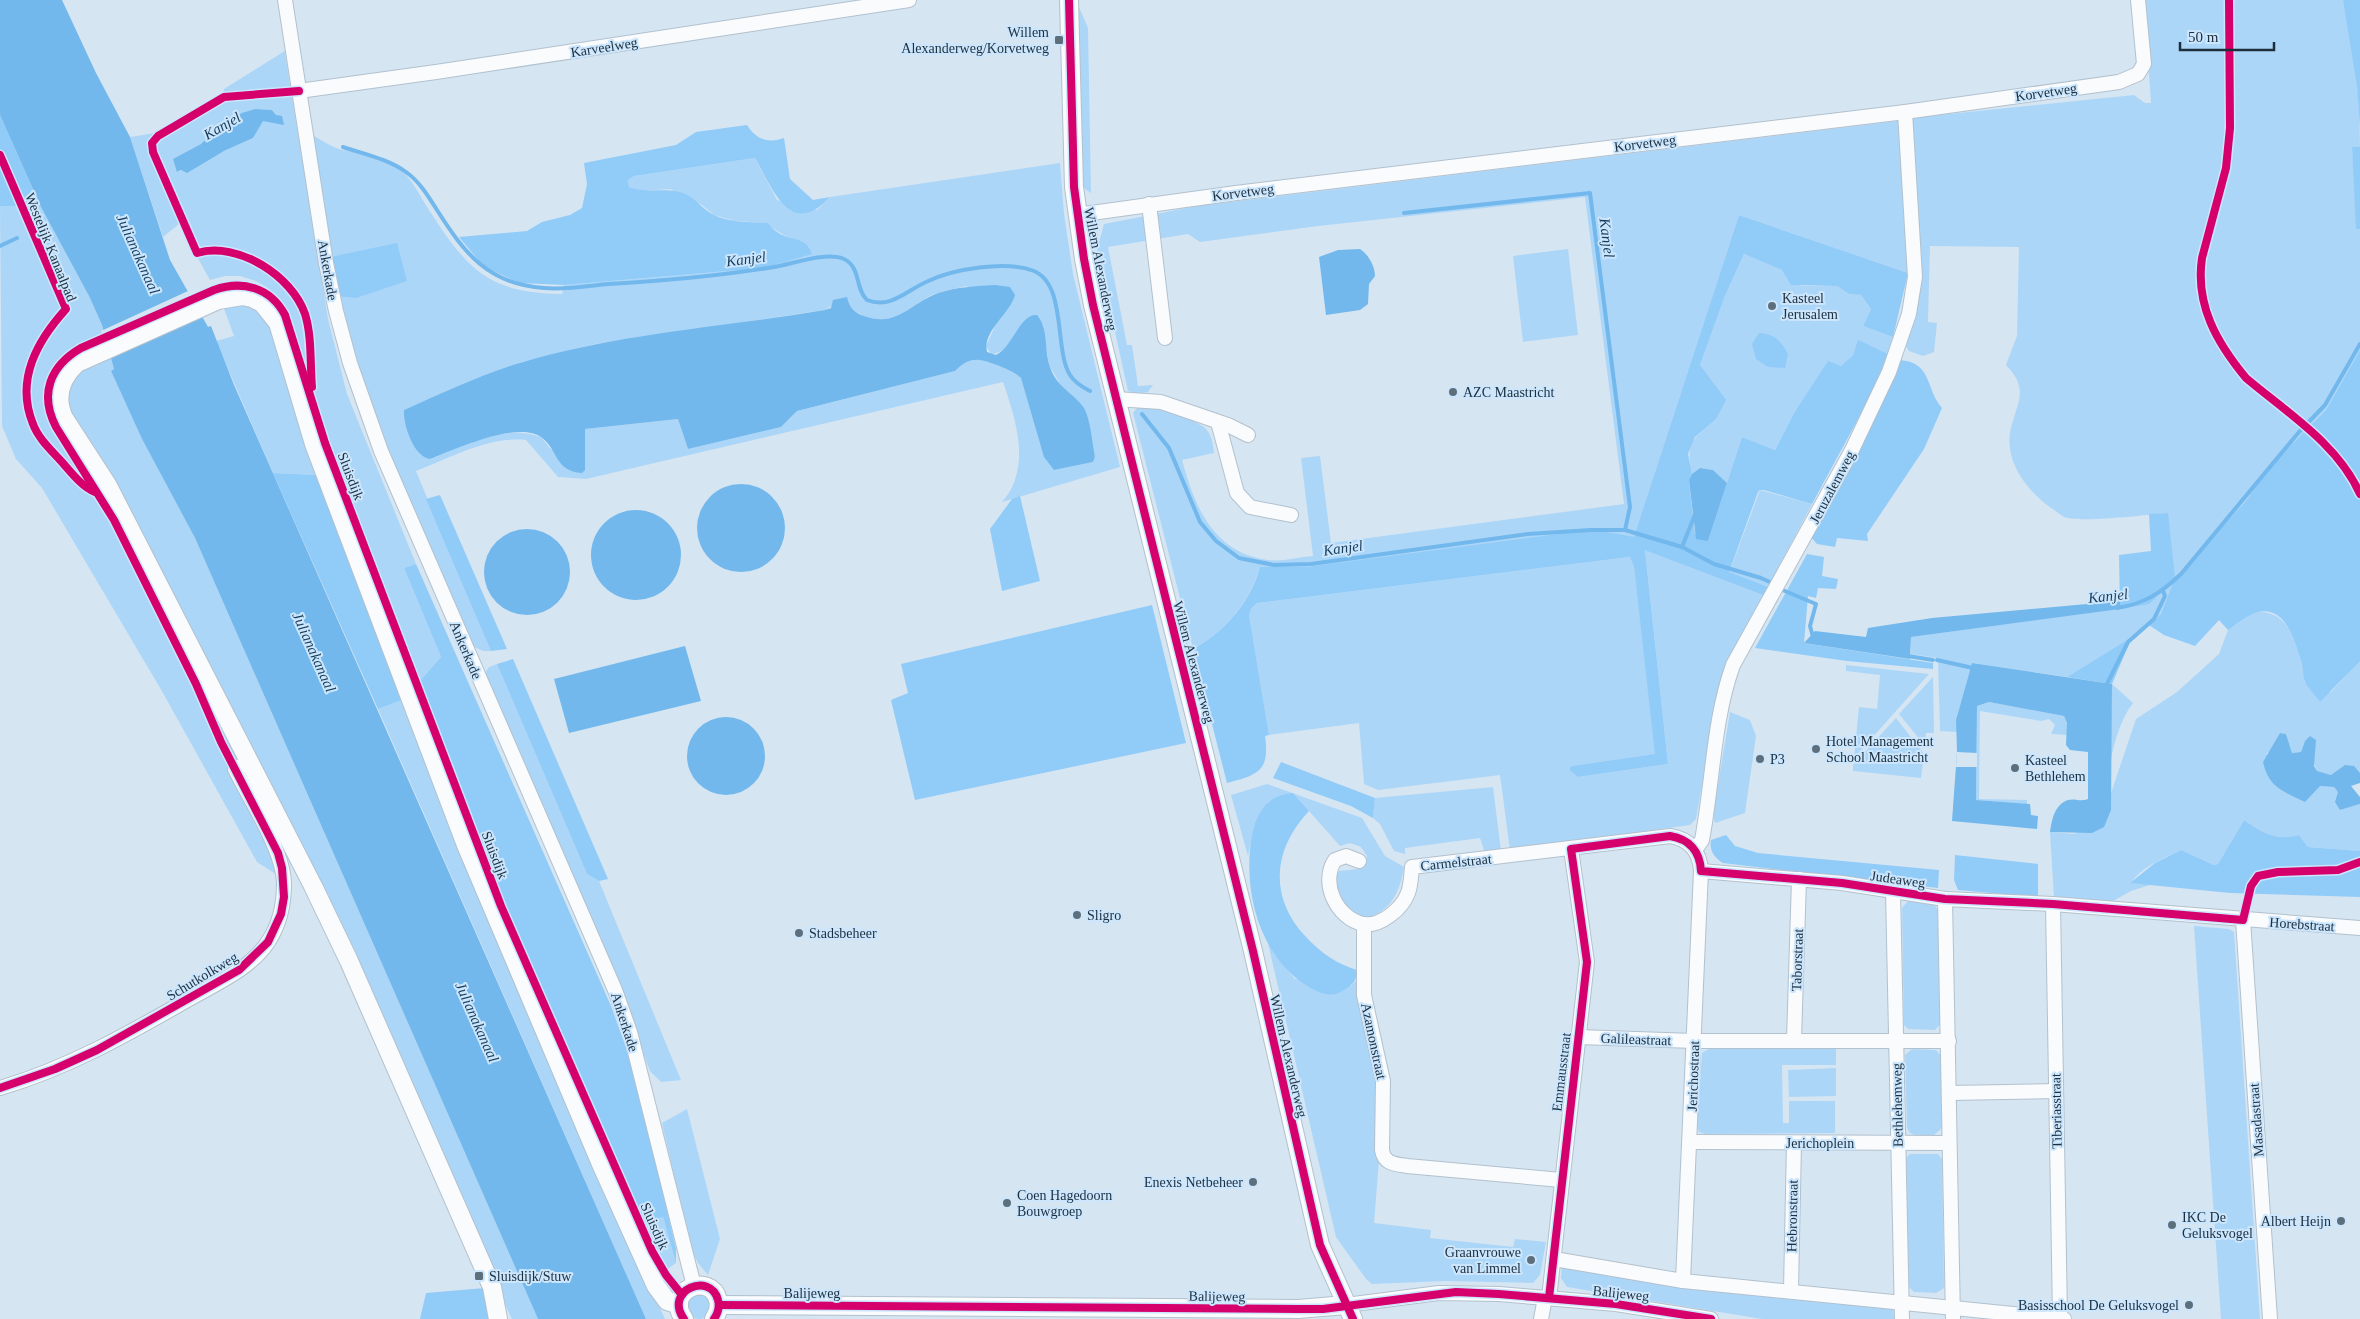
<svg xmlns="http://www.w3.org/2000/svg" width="2360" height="1319" font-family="'Times New Roman',serif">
<rect width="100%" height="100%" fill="#d6e5f2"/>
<g fill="#acd6f8" fill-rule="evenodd">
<path d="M2144 0H2343C2355 47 2360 99 2360 147H2352L2357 229H2360V350L2326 410 2268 468 2246 501 2175 578 2161 614 2144 630 2067 677 1972 663 1956 720 1958 732 1940 731 1938 658 1911 654V637L2124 608 2169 531 2167 513C2145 515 2082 523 2064 517 2060 515 2055 510 2051 508 2026 490 2003 460 2011 428 2018 400 2029 389 2006 365L2017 336 2019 247 1930 246 1928 322 1937 323 1934 352 1923 356 1909 351 1904 343 1914 314 1909 118 2134 95 2145 103H2151Z"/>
<polygon points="1078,5 1088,28 1091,193 1085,189 1082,182"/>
<path d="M288 49 285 54 328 319 347 394 416 564 404 568 441 657 411 691 356 543 336 462 305 375 287 312 268 288 256 281 240 276H225L210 280 179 224 163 237 130 137 155 133 223 93 224 89ZM255 109 272 110 276 115 262 121 253 138 178 172V157L201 144 218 127 233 118Z"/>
<path d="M1898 121 1908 273 1739 215 1634 538 1608 532 1306 567H1260C1250 601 1224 633 1193 649L1133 413C1136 408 1140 406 1146 405 1156 405 1197 421 1205 428 1212 435 1213 444 1214 453L1182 460C1195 507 1213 552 1267 560 1282 562 1299 557 1313 556L1301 458 1320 456 1331 543 1624 504 1585 197 1318 226 1200 242 1188 234 1108 247 1127 345H1132L1138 386 1153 385 1148 392 1137 394 1128 391 1097 250 1104 224 1197 206Z"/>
<path d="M312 135C322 140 333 148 343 150 362 154 381 155 397 167 410 175 419 194 427 207 466 267 485 293 562 294L564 285 763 268 810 248C795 237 780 237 768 223L735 221 714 215 702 205 670 189 640 191 629 187 628 180 634 176 755 158 777 200 817 210 830 197 1060 163 1064 214 1073 274 1120 467 1002 502C1032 468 1016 420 1003 382L586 479 558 477 526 440C489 436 450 458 416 471L491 651H483L464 642 362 398 337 296 397 244 330 257ZM967 286 995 326 986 346 991 354C1001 355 1032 331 1043 325L1049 365 1062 387 1083 408 1095 457 1093 462 1054 470 1021 378C1013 371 1006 369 997 365 976 357 972 355 955 371L797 411 781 427 688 449 678 419 585 429V470L550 448 541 437C505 423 463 446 430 459L404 410 522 362 595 344 825 310 846 297C857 326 892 323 915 308 919 305 922 301 926 298 938 291 954 289 967 286Z"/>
<polygon points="0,206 41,207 89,296 102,325 114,369 111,371 142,439 195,538 538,1319 512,1319 510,1315 285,845 291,884 257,862 163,693 42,488 16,459 2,426"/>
<polygon points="1568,249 1578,335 1523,342 1513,256"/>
<path d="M1744 254 1782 270 1801 286H1837L1849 294 1861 295 1871 309 1863 326 1893 337 1888 354 1853 355 1841 366 1828 362 1794 413 1775 450 1742 437 1727 483 1713 470 1700 468 1692 474C1685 442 1693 439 1716 419L1700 365 1725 296Z"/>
<polygon points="242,302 262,314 269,323 317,475 273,473 216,341 234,336 223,306"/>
<polygon points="1760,490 1812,504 1768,587 1729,573"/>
<polygon points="1645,549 1763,595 1731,653 1720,683 1696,819 1690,825 1510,850 1500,775 1378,790 1364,784 1359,723 1269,735 1249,615 1251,609 1257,603 1630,557 1634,567 1656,754 1571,766 1569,770 1578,777 1668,764"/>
<path d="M2258 612C2293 610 2300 655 2305 683L2331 692 2360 660V773L2356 769 2331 775 2317 771 2305 741 2301 752 2292 753 2286 734 2280 733 2273 749 2266 754 2320 786 2334 787 2338 791 2340 810 2360 804V851L2308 847 2299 835C2276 841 2262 833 2244 820L2218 864 2214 865 2181 850C2163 859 2142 866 2131 883L2153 884 2131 891 2113 901 2054 898 2050 832 2075 834 2111 810 2110 796 2136 719 2177 692 2219 654 2228 630 2248 616Z"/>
<polygon points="497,664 587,874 599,881 681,1080 661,1082 650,1071 616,984 481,679 489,667"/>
<polygon points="1846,665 1929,674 1854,758 1859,707 1877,709 1880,675 1846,671"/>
<polygon points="1933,677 1934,733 1926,733 1925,746 1899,714"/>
<path d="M2112 684 2133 703C2120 720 2115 741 2110 762Z"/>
<polygon points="402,700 616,1210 665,1319 646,1319 378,709"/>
<polygon points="1989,702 2064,716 2067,723 2067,735 2051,734 2055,725 2049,719 2041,721 1980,711 1979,799 2027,800 2027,804 1976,800 1977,706"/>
<polygon points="1730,712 1750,720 1756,736 1745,813 1715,823 1713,815"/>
<polygon points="1896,718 1924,754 1921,778 1853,771 1853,765"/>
<path d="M1267 784 1362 818 1385 856 1404 867C1400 891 1392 910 1367 918 1349 911 1339 901 1334 882L1339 871 1358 869 1365 864 1367 856 1361 847 1350 843 1340 846 1293 793 1254 826 1248 856 1231 795Z"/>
<polygon points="1493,787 1501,851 1485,853 1480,838 1405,848 1405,854 1394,851 1380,824 1373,818 1375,798"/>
<polygon points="1908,901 1934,904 1939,912 1941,1023 1935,1030 1908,1029 1904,1025 1902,908"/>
<polygon points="2194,926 2229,929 2234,932 2260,1319 2221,1319"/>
<polygon points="1267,939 1274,954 1295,979 1351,986 1357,979 1378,1080 1377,1140 1375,1157 1379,1160 1374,1223 1431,1230 1430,1238 1513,1247 1515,1239 1546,1242 1540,1275 1533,1283 1446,1281 1372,1284 1366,1279 1336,1237"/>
<polygon points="1836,1048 1836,1065 1782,1065 1783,1123 1789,1123 1789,1101 1835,1101 1835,1133 1706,1134 1699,1132 1697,1126 1702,1053 1709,1049"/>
<path d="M1912 1049 1936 1050 1941 1056 1942 1128 1934 1135C1924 1135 1910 1139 1907 1127L1905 1055Z"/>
<polygon points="1836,1068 1836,1096 1789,1097 1788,1070"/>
<polygon points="687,1109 720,1239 708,1275 698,1263 691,1249 662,1123"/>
<polygon points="1910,1154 1938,1154 1942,1159 1944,1288 1936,1293 1914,1292 1908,1286 1906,1158"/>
<polygon points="663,1217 676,1263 662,1273 669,1284 669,1288 662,1284 636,1225"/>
<polygon points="1562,1265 1887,1305 1893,1310 1895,1319 1762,1319 1567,1287 1561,1278"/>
<circle cx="699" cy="1306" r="13"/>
</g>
<g fill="#91cbf8">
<polygon points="2343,0 2360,0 2360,127 2357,86"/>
<polygon points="0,115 41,207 0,206"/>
<path d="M747 125C756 139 767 144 784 138L790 179 813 200 830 197C790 240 773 189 755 158L634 176 628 180 629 187C646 194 665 187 683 193 695 197 703 210 714 215 730 223 751 222 768 223 771 226 774 230 777 232 789 241 807 236 812 254L763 268 564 285 520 283 484 267 459 237 527 231 542 222 570 215 582 208 587 184 584 163 676 145 696 132Z"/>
<polygon points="2352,147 2360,147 2360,229 2356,229"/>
<path d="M1739 215 1908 273 1893 337 1863 326 1871 309 1861 295 1849 294 1837 286 1791 285 1782 270 1744 254 1725 296 1700 365 1726 400 1716 419 1695 437 1688 454 1692 474 1689 480 1690 490 1695 534 1708 541 1742 437 1775 450 1794 413 1828 361 1841 366 1853 355 1858 340 1888 354 1870 397 1812 504 1764 490H1760L1758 492 1729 572 1768 587 1763 595 1645 550 1668 764 1578 777 1569 770 1571 766 1655 754 1634 567 1630 557 1257 603 1251 609 1249 615 1269 735 1265 736C1270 771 1258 775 1227 783L1193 649C1224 633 1251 601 1260 567H1306L1581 531 1608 532 1634 537Z"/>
<polygon points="397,243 407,281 356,298 337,296 330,257"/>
<path d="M1759 333C1775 334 1781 341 1788 354L1785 368 1768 367 1756 359 1752 344Z"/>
<path d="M2360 350V661L2320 702C2316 696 2310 690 2306 684 2303 679 2303 671 2302 665 2296 644 2287 606 2258 612 2247 615 2237 624 2228 630L2219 620 2195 646 2164 635 2149 625 2161 614 2174 580 2149 604 2120 609 2119 555 2151 551 2149 514 2168 513 2175 578 2246 501 2268 468 2326 410Z"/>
<path d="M1899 360C1933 362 1925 389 1942 408L1924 449 1867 534 1868 541 1837 538 1835 547 1817 544 1810 536Z"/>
<polygon points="273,473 317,475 402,700 378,709"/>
<polygon points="440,495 507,649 491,651 426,499"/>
<polygon points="1020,496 1040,581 1002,591 990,529 1012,499"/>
<polygon points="1807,554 1824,557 1822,576 1838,579 1836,589 1818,588 1816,598 1808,596 1804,643 1933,663 1933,669 1847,661 1755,648"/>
<polygon points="416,564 611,1006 635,1072 676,1249 676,1263 663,1217 636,1225 411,691 441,657 404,568"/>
<polygon points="1152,605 1186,743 915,800 891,700 908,693 901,664"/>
<polygon points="2132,637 2112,684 2067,677"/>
<polygon points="513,659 608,879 599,881 587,874 497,664"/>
<polygon points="1281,762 1375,798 1373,818 1351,806 1273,778"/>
<path d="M1293 793 1309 811C1272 850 1269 898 1306 937 1321 953 1337 964 1357 970 1357 980 1353 985 1344 990 1332 998 1321 994 1309 987 1259 958 1242 889 1252 835 1257 811 1268 795 1293 793Z"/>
<path d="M2244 820C2262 833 2276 841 2299 835L2308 847 2360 851V897L2230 893 2130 883 2155 863 2181 850 2214 865 2218 864Z"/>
<path d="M1726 835 1735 846 1758 853 1939 870 1938 888 1723 863C1715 858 1709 851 1711 840Z"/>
<polygon points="1955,855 2038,864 2038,897 1958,890 1954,880"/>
<polygon points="485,1288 492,1319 420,1319 426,1293"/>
</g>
<g fill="#72b8ec">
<polygon points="0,0 62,0 96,73 130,137 170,260 208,327 211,326 234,385 646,1319 538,1319 195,538 142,439 111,371 114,369 102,325 89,296 41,207 0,115"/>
<polygon points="255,109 272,110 276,115 282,116 284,125 263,121 253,138 224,151 187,173 181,170 177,172 173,159 201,144 218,127 242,113"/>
<path d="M1360 249C1368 254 1375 266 1375 276L1369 284 1368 304 1360 310 1326 315 1319 257 1338 250Z"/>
<path d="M995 285 1010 287 1015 295C1010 314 982 331 987 352L996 355C1013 347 1020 313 1037 315 1049 329 1044 350 1050 367 1057 388 1074 393 1084 408 1091 421 1092 443 1095 457L1093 462 1054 470 1044 457 1021 378C1013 371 1006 369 997 365 978 358 970 356 955 371L797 411 781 427 688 449 678 419 585 429V470L582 473C554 471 559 450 541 437 518 420 453 450 430 459 414 457 403 425 404 410 443 393 482 374 523 362 621 333 725 327 825 310L831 308 833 300 847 297C849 306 854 313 864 316 897 328 911 303 938 293 957 287 976 286 995 285Z"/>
<polygon points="1700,468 1713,470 1727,483 1708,541 1696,539 1689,480 1692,474"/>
<circle cx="741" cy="528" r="44"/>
<circle cx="636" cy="555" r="45"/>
<circle cx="527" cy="572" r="43"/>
<polygon points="2120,601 2120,609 1911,637 1910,659 1804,643 1815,631 1866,637 1868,628 1932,618"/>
<polygon points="685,646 701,701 569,733 554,679"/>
<path d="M1972 663 2112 684 2111 810 2104 827 2092 833 2050 832C2052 820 2054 805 2068 800 2075 798 2081 802 2088 799V752L2070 750 2066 745 2067 723 2064 716 1989 702 1977 706 1976 800 2030 804 2031 815 2038 816 2037 829 1952 821 1957 752 1956 720Z"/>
<circle cx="726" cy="756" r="39"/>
<path d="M2280 733 2286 734 2292 753 2301 752 2305 741 2310 736 2316 740 2314 766 2317 771 2331 775 2345 765 2354 766 2360 773V783L2351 786 2360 797V804L2340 810 2335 802 2338 792 2334 787 2320 786 2305 802C2283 791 2269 788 2263 762Z"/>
</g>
<g fill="#d6e5f2">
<polygon points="188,291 203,315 108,355 101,331"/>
<polygon points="1957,752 1977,753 1977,767 1956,767"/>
</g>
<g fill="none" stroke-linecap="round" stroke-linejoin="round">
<g stroke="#72b8ec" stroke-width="4">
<path d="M343 147C364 154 388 159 406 172 420 182 428 196 437 210 465 254 488 284 544 288 565 290 588 286 608 284 664 281 719 276 774 267 792 264 827 251 844 259 861 267 855 289 867 300 891 309 906 291 926 282 952 269 1006 260 1034 271 1067 285 1054 350 1070 375 1075 383 1082 387 1090 391"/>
<polyline points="1404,213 1590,193 1630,507 1625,530"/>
<polyline points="0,246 17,238"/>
<polyline points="1142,414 1169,448 1200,522 1216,541 1239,558 1274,565 1311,564 1528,534 1591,530 1625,530 1682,547 1714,564 1761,578 1772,583"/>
<polyline points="1682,547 1696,512"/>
<polyline points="1780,589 1816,604 1810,626 1813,637"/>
<path d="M2117 608C2144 604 2161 593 2181 574L2299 432 2325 405 2360 344"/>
<polyline points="1908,656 1933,660"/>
<polyline points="1937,660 1973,668"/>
<polyline points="2106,686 2128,642 2154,619 2165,596 2163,591"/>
</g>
<g stroke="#b2c1ce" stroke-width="16">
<g id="minor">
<polyline points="285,0 326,263 336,311 350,363 381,451 615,990 630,1032 694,1286"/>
<polyline points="299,91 436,72 909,0"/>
<polyline points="1149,204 1165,338"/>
<polyline points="1077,215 1236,193 1905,112 2119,82 2138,74 2144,64 2138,0"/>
<polyline points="1116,399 1161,402 1228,425 1248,435"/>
<polyline points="1218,422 1237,493 1250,507 1291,515"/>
<path d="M1695 850 1702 840C1713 782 1713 721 1733 665L1851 452 1889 372 1909 314 1915 277 1905 112"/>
<path d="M1359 861 1346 856 1335 860C1320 882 1336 918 1363 924 1380 927 1402 909 1408 893 1411 885 1411 876 1412 867L1670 836C1689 839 1700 851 1701 871L1683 1281"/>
<polyline points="1701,871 1842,883 1945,899 2053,904 2360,928"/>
<polyline points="1893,891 1902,1319"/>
<polyline points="1945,899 1953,1319"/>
<polyline points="2053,904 2060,1318"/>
<polyline points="2243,920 2270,1319"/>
<path d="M1364 924V995L1383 1081 1382 1150C1384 1164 1395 1164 1407 1166L1561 1180"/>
<polyline points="1578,1037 1694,1041 1949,1041"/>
<polyline points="1794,1040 1799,879"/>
<path d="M0 1088C68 1068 128 1034 189 999 217 983 250 969 268 942 280 924 284 904 284 884 284 851 250 800 235 769L250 761"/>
<polyline points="1949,1093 2056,1091"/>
<polyline points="1690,1142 1949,1143"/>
<polyline points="1554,1259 1683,1281 2064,1319"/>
<polyline points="1791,1290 1794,1143"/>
<polyline points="1549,1298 1587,962 1571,849"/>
<polyline points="1346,1305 1439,1293 1499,1294 1616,1304 1711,1319"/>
<polyline points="1541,1319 1545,1298"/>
</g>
</g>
<g stroke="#b2c1ce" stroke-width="20">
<g id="tertiary">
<polyline points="1069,0 1074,187 1084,259 1093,305 1253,951 1320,1245 1353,1319"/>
<polyline points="719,1305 1298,1309 1346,1305"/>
<path d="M498 1319 492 1287 349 961 313 886 108 486 64 418C54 397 61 378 77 363L218 300 242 296 252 298 262 303 278 323 314 444 466 845 601 1164 656 1286 667 1301 679 1305"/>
<path d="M684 1319C663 1290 711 1271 718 1300 720 1307 718 1313 714 1319"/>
</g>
</g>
<use href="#minor" stroke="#f9fbfd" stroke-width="14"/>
<use href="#tertiary" stroke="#f9fbfd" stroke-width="18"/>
<g stroke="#cbe6fd" stroke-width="11">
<g id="cycleway">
<polyline points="1069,0 1074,187 1084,259 1093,305 1253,951 1320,1245 1353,1319"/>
<path d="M2229 0 2230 128 2226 168 2202 258C2195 305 2217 343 2246 378 2286 412 2338 444 2360 494"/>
<path d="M299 91 224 97 158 136 152 143 153 152 197 253C238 241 292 276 305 314 312 336 310 364 312 387"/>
<path d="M0 155 66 309C37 341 15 380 33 424 38 438 51 450 61 461 70 471 82 487 95 492"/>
<path d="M0 1088 55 1069 97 1050 239 970 268 942 281 914 284 897 282 868 278 853 221 742 196 684 114 520 56 427C39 394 50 366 81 348L214 290C242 280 270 287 285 315L325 443 501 906 652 1251 666 1275 682 1295"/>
<path d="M1549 1298 1587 962 1571 849 1670 836C1689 839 1700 851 1701 871L1842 883 1945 899 2053 904 2243 920 2251 886 2258 876 2278 872 2338 870 2360 862"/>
<polyline points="719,1305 1298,1309 1323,1309 1456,1292 1499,1294 1616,1304 1711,1319"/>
<path d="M684 1319C663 1290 711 1271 718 1300 720 1307 718 1313 714 1319"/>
</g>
</g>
<use href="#cycleway" stroke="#d6006c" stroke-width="8"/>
</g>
<g fill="#5e6f7c" stroke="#cbe6fd" stroke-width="2">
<rect x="1054" y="35" width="10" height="10" rx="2.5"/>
<circle cx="1772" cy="306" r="5"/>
<circle cx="1453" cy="392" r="5"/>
<circle cx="1816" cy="749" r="5"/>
<circle cx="1760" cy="759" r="5"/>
<circle cx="2015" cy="768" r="5"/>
<circle cx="1077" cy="915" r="5"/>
<circle cx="799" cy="933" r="5"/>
<circle cx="1253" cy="1182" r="5"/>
<circle cx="1007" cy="1203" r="5"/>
<circle cx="2341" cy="1221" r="5"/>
<circle cx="2172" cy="1225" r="5"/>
<circle cx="1531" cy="1260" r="5"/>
<rect x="474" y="1271" width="10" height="10" rx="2.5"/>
<circle cx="2189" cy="1305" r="5"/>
</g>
<g text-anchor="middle" stroke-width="4" stroke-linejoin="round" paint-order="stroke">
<g font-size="14" fill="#1d2f3d" stroke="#cbe6fd" text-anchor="start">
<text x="1049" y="37" text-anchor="end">Willem<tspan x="1049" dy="16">Alexanderweg/Korvetweg</tspan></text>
<text x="1782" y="303">Kasteel<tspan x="1782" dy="16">Jerusalem</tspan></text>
<text x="1463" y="397">AZC Maastricht</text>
<text x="1826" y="746">Hotel Management<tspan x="1826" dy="16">School Maastricht</tspan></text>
<text x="1770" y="764">P3</text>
<text x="2025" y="765">Kasteel<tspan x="2025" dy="16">Bethlehem</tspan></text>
<text x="1087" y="920">Sligro</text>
<text x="809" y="938">Stadsbeheer</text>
<text x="1243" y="1187" text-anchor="end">Enexis Netbeheer</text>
<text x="1017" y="1200">Coen Hagedoorn<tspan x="1017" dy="16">Bouwgroep</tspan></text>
<text x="2182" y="1222">IKC De<tspan x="2182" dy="16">Geluksvogel</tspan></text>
<text x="2331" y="1226" text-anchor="end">Albert Heijn</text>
<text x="1521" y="1257" text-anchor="end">Graanvrouwe<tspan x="1521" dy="16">van Limmel</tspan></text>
<text x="489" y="1281">Sluisdijk/Stuw</text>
<text x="2179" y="1310" text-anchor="end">Basisschool De Geluksvogel</text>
</g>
<g font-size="14" fill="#1d2f3d" stroke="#cbe6fd">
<text transform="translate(604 47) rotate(-9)" y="5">Karveelweg</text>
<text transform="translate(2046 92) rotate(-8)" y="5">Korvetweg</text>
<text transform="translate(1645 143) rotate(-7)" y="5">Korvetweg</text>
<text transform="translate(1243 192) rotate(-7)" y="5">Korvetweg</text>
<text transform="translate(51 247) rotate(68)" y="5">Westelijk Kanaalpad</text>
<text transform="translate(1101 269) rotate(79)" y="5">Willem Alexanderweg</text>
<text transform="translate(328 270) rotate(80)" y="5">Ankerkade</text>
<text transform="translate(351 476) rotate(69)" y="5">Sluisdijk</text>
<text transform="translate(1832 487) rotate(-62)" y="5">Jeruzalemweg</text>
<text transform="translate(466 650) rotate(67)" y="5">Ankerkade</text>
<text transform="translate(1194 662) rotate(75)" y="5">Willem Alexanderweg</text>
<text transform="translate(495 855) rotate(69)" y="5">Sluisdijk</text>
<text transform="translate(1456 862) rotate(-6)" y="5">Carmelstraat</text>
<text transform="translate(1898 879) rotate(8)" y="5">Judeaweg</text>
<text transform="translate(2302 924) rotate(4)" y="5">Horebstraat</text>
<text transform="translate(1797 960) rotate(-88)" y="5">Taborstraat</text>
<text transform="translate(202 976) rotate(-31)" y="5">Schutkolkweg</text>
<text transform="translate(625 1022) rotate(72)" y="5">Ankerkade</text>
<text transform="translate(1636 1039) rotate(2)" y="5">Galileastraat</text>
<text transform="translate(1374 1041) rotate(78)" y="5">Azamonstraat</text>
<text transform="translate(1289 1056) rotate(77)" y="5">Willem Alexanderweg</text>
<text transform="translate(1561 1072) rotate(-83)" y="5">Emmausstraat</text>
<text transform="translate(1693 1076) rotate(-88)" y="5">Jerichostraat</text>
<text transform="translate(1897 1105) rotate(-91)" y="5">Bethlehemweg</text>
<text transform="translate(2056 1111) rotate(-91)" y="5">Tiberiasstraat</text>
<text transform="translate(2256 1120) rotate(-94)" y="5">Masadastraat</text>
<text x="1820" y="1148">Jerichoplein</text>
<text transform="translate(1792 1216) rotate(-89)" y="5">Hebronstraat</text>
<text transform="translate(655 1226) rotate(66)" y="5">Sluisdijk</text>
<text x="812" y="1298">Balijeweg</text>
<text transform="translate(1621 1293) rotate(6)" y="5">Balijeweg</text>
<text transform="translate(1217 1296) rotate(1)" y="5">Balijeweg</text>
</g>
<g font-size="15" font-style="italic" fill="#173d5a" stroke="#cbe6fd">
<text transform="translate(222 126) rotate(-30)" y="5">Kanjel</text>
<text transform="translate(1607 238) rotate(83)" y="5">Kanjel</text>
<text transform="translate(138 254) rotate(66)" y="5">Julianakanaal</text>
<text transform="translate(746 259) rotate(-7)" y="5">Kanjel</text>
<text transform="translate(1343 548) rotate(-8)" y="5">Kanjel</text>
<text transform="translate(2108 596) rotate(-6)" y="5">Kanjel</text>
<text transform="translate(314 652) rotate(66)" y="5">Julianakanaal</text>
<text transform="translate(477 1022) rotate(66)" y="5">Julianakanaal</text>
</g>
</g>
<path d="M2180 42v8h94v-8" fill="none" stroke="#1d2f3d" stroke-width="2.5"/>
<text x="2188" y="42" font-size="15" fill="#1d2f3d" stroke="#cbe6fd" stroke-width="4" paint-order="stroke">50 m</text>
</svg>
